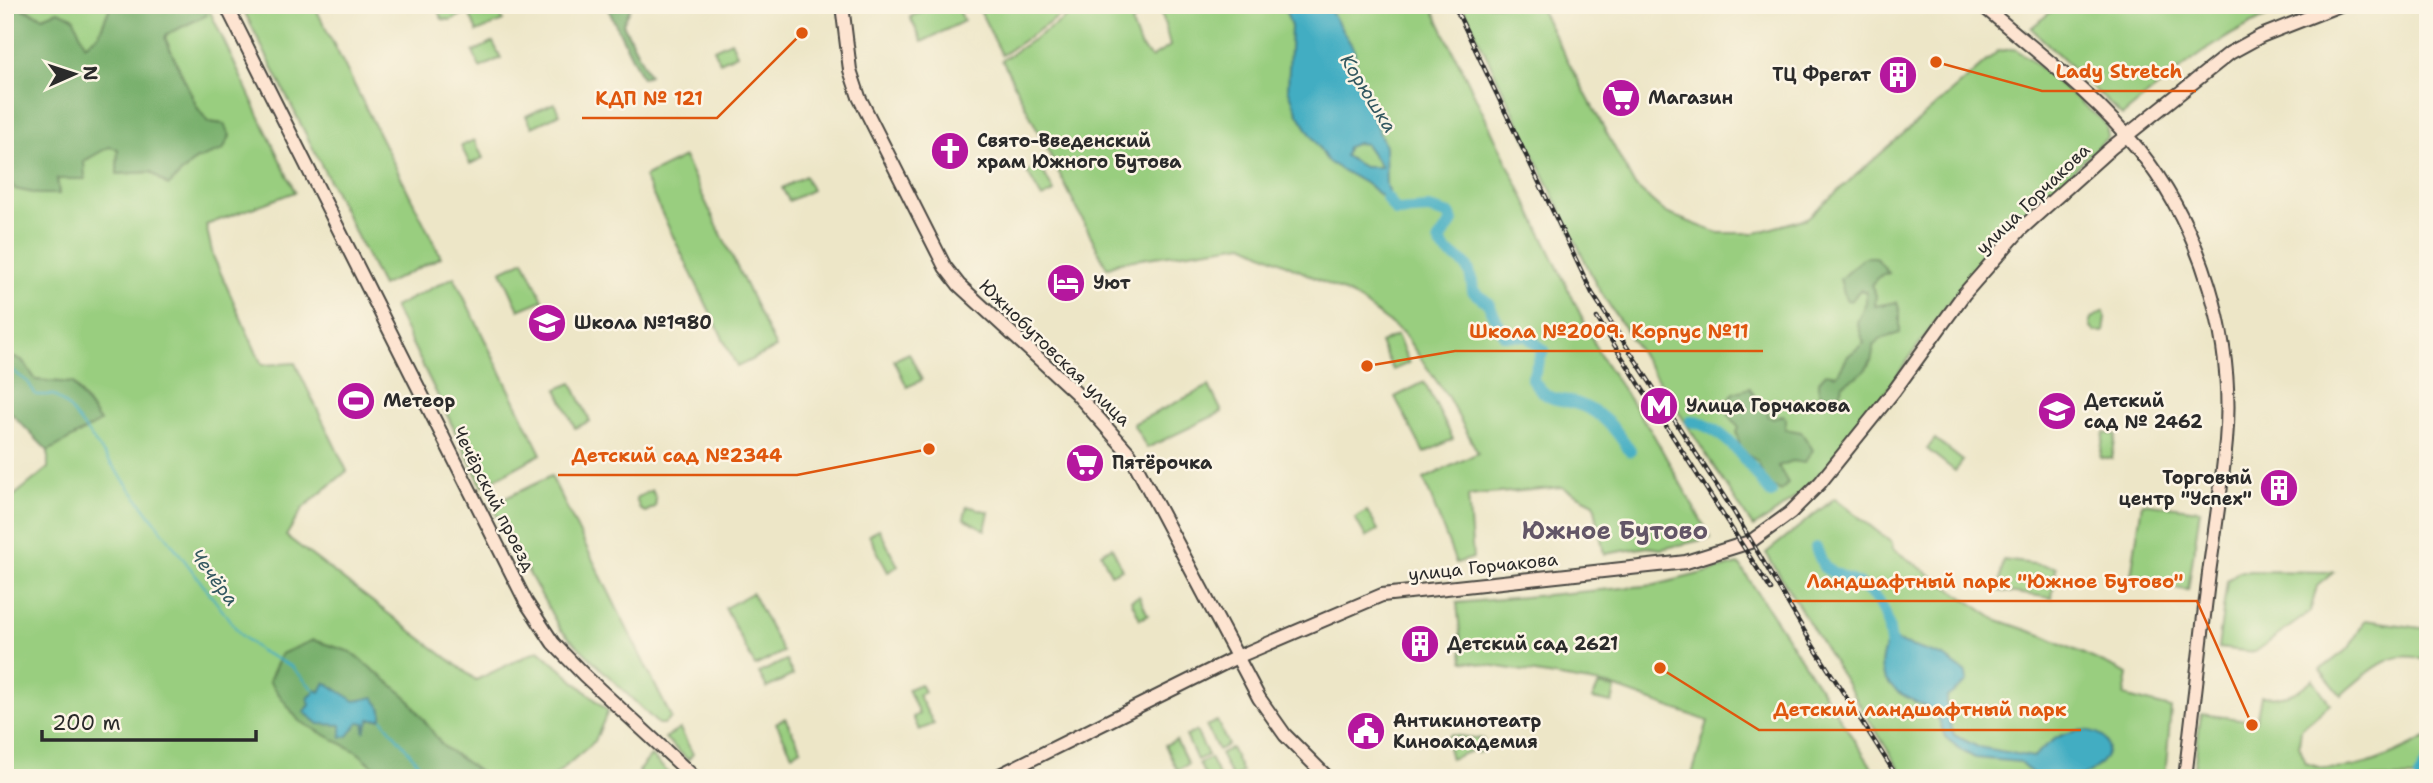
<svg xmlns="http://www.w3.org/2000/svg" width="2433" height="783" font-family="'Shantell Sans',sans-serif">
<rect width="100%" height="100%" fill="#fcf5e5"/>
<filter id="ink" filterUnits="userSpaceOnUse"><feTurbulence type="fractalNoise" baseFrequency=".0143" numOctaves="2"/><feDisplacementMap in="SourceGraphic" scale="14" xChannelSelector="R" yChannelSelector="G"/><feConvolveMatrix kernelMatrix="1 2 1 2 8 2 1 2 1" color-interpolation-filters="sRGB"/></filter>
<filter id="wash" filterUnits="userSpaceOnUse"><feTurbulence type="fractalNoise" baseFrequency=".00686" numOctaves="4" result="noise"/><feDisplacementMap in="SourceGraphic" scale="28" xChannelSelector="R" yChannelSelector="G"/><feGaussianBlur stdDeviation="1.57" result="paint"/><feColorMatrix in="noise" values="0 0 0 0 0 0 0 0 0 0 0 0 0 0 0 0 0 1.4 0 .05"/><feComposite in="paint" operator="in"/></filter>
<g filter="url(#wash)">
<rect width="100%" height="100%" fill="#ede6c7"/>
<g fill="#99ce7f" stroke="#627c55" stroke-width="2">
<polygon points="15,5 111,5 99,34 85,45 76,28 58,11 43,17"/>
<polygon points="203,5 207,5 295,192 206,225 213,256 262,365 295,363 347,471 303,508 286,536 476,680 539,650 608,711 595,741 552,778 5,778 5,503 48,468 48,451 100,422 73,383 36,380 22,360 5,355 5,173 59,194 57,178 109,146 118,149 117,174 151,172 168,186 195,160 223,149 230,136 224,124 208,122 197,107 165,38 166,34 207,15"/>
<polygon points="241,5 314,5 441,257 382,286"/>
<polygon points="435,5 477,5 476,9 450,20 442,19"/>
<polygon points="492,5 496,5 503,21 477,32 470,15"/>
<polygon points="935,5 957,5 964,21 922,42 910,17"/>
<polygon points="977,5 1074,5 1074,6 1002,55"/>
<polygon points="1085,5 1134,5 1138,14 1132,24 1140,46 1151,58 1170,46 1160,5 1431,5 1601,357 1653,434 1711,538 1661,549 1648,547 1604,554 1594,503 1562,487 1468,496 1473,558 1456,563 1424,479 1478,453 1449,399 1403,333 1355,297 1244,244 1120,262 1107,268 1002,60"/>
<path d="M1462 5H1538L1635 186 1666 213 1718 233H1755L1807 218 1998 51 2014 49 2030 59 2106 124 2108 137C2057 187 1996 241 1953 297 1894 374 1839 479 1753 527L1597 286Z"/>
<path d="M2059 5H2294C2224 30 2179 70 2122 116L2031 28Z"/>
<polygon points="731,41 737,54 720,62 714,49"/>
<polygon points="493,42 501,58 480,68 473,52"/>
<polygon points="554,103 560,114 532,127 526,116"/>
<polygon points="474,140 483,158 470,164 461,146"/>
<polygon points="684,157 776,348 737,367 644,177"/>
<polygon points="1040,165 1054,192 1042,198 1027,172"/>
<polygon points="805,176 812,190 789,201 782,188"/>
<polygon points="524,260 543,300 519,310 501,271"/>
<polygon points="454,277 541,454 482,486 394,307"/>
<polygon points="2103,311 2106,318 2104,332 2095,332 2090,326 2090,320"/>
<polygon points="1397,335 1409,363 1393,370 1380,343"/>
<polygon points="909,353 922,380 907,387 894,360"/>
<polygon points="1424,382 1453,439 1424,453 1395,397"/>
<polygon points="572,383 590,421 575,428 557,389"/>
<polygon points="1209,386 1222,412 1147,448 1133,424"/>
<polygon points="2104,433 2116,435 2112,459 2100,457"/>
<polygon points="1935,439 1963,461 1955,471 1927,449"/>
<polygon points="551,476 669,713 671,718 664,724 658,724 560,629 491,505"/>
<polygon points="652,490 656,499 655,507 645,512 640,509 636,498"/>
<polygon points="1835,498 1892,543 1893,549 1995,619 2044,636 2128,674 2124,696 2171,708 2165,778 1905,778 1766,553"/>
<polygon points="2142,503 2200,510 2188,590 2130,582"/>
<polygon points="967,506 989,512 985,530 964,518"/>
<polygon points="1367,511 1378,530 1366,537 1355,518"/>
<polygon points="879,529 898,566 888,572 869,535"/>
<polygon points="1112,547 1122,569 1111,574 1101,553"/>
<polygon points="2003,560 2056,567 2052,598 1999,591"/>
<polygon points="1739,564 1879,778 1691,778 1708,721 1608,685 1463,661 1457,603 1655,585"/>
<polygon points="2239,571 2334,572 2317,586 2310,612 2255,652 2218,648 2227,581"/>
<polygon points="752,593 783,652 755,666 725,608"/>
<polygon points="1139,596 1148,615 1140,619 1131,600"/>
<path d="M2365 620 2428 629V662C2394 644 2366 674 2341 695L2320 670 2349 648Z"/>
<polygon points="786,660 793,675 767,688 759,673"/>
<path d="M2313 679 2330 704 2301 729 2299 745 2306 763C2344 780 2394 755 2428 737V778H2193L2201 714 2256 721 2261 696C2286 698 2295 695 2313 679Z"/>
<polygon points="920,684 924,692 918,695 934,724 919,730 913,717 919,714 908,689"/>
<polygon points="1599,685 1615,689 1612,703 1592,699"/>
<polygon points="785,718 801,749 792,754 776,723"/>
<polygon points="1217,721 1228,745 1218,750 1206,726"/>
<polygon points="680,729 693,754 688,760 665,738"/>
<polygon points="1196,731 1208,755 1197,760 1186,736"/>
<polygon points="1450,735 1483,739 1485,750 1477,753 1476,749 1451,759 1446,740"/>
<polygon points="1176,740 1188,764 1177,770 1165,745"/>
<polygon points="1231,748 1242,772 1232,778 1220,754"/>
<polygon points="651,756 674,778 643,778 638,771"/>
<polygon points="1210,758 1220,778 1206,778 1199,763"/>
</g>
<g fill="#7ab16e" stroke="#526e4c" stroke-width="2">
<polygon points="11,5 43,17 58,11 73,17 85,45 99,34 111,5 203,5 207,15 167,34 165,38 197,107 208,122 224,124 230,136 223,150 195,160 168,186 151,172 117,174 118,149 109,147 84,161 85,179 57,179 59,194 38,194 15,189 5,173 5,11"/>
<polygon points="606,5 632,5 623,24 649,75 642,78"/>
<path d="M1864 257H1875L1889 273 1878 277 1871 285 1876 295 1875 306 1897 302 1900 312V333L1880 339 1873 346C1874 368 1861 375 1843 384L1839 394 1828 397 1819 393V381L1826 373 1837 375 1848 356 1864 343 1857 322 1866 302V292L1860 290 1851 301 1846 300 1840 279Z"/>
<polygon points="5,355 22,360 36,380 72,383 100,422 48,451 5,407"/>
<polygon points="1750,388 1758,402 1768,410 1768,416 1773,419 1783,415 1786,419 1785,429 1801,432 1813,450 1804,463 1793,461 1778,466 1788,483 1781,491 1766,483 1758,462 1741,449 1736,432 1739,427 1728,414 1728,402 1733,393"/>
<polygon points="313,640 351,652 406,696 443,746 488,778 387,778 357,752 299,721 269,681 281,654"/>
</g>
<g fill="#43adc2" stroke="#376c76" stroke-width="2" fill-rule="evenodd">
<path d="M1284 5H1327L1354 49 1358 82 1385 146 1386 185 1396 211 1370 186 1328 162 1298 114 1288 89 1291 27ZM1358 143 1365 144 1381 167H1364L1345 156 1347 147Z"/>
<path d="M1890 639 1944 657 1966 673 1967 682 1947 697V712L1954 735 1978 747 2033 757C2043 749 2055 736 2068 733 2112 721 2124 758 2080 777 2070 782 2049 778 2037 778L2020 762 1975 758 1962 751 1945 737 1936 712C1906 696 1862 684 1890 639Z"/>
<polygon points="325,682 355,701 374,697 382,710 382,719 370,719 364,732 365,723 359,722 348,736 341,738 341,725 319,724 304,712 310,705 308,698 317,690 320,692"/>
</g>
<g fill="none" stroke-linecap="round" stroke-linejoin="round">
<g stroke="#43adc2" stroke-width="2">
<polyline points="5,365 28,382 36,395 54,395 69,408 241,635 260,651 291,666 315,691"/>
<polyline points="382,719 430,778"/>
</g>
<g stroke="#43adc2" stroke-width="12">
<path d="M1387 198 1396 211 1429 209 1450 215 1452 222 1439 240C1449 266 1470 248 1473 291L1488 303 1504 335 1527 336 1543 350 1532 379C1553 408 1556 394 1583 406 1605 415 1618 432 1630 451"/>
<path d="M1691 421C1727 427 1749 466 1771 493"/>
<path d="M1816 548 1824 567C1833 574 1844 577 1854 582 1885 596 1889 621 1892 652"/>
<polyline points="2419,778 2428,762"/>
</g>
</g>
</g>
<g filter="url(#ink)">
<g fill="none" stroke-linecap="round" stroke-linejoin="round">
<g stroke="#484742" stroke-width="16">
<g id="secondary">
<polyline points="226,5 526,602 553,643 584,675 695,778"/>
<polyline points="842,5 850,70 859,97 945,267 959,285 1075,392 1130,454 1259,698 1285,735 1328,778"/>
<path d="M1982 5C2035 51 2094 94 2138 149 2202 229 2235 339 2226 441 2222 485 2215 529 2209 573 2201 641 2193 709 2185 778"/>
<polyline points="994,778 1237,657 1382,595 1686,562 1750,542 1790,513 1820,483 1894,391 1964,294 2020,230 2111,148 2230,53 2261,36 2340,5"/>
</g>
</g>
<use href="#secondary" stroke="#fde4d1" stroke-width="12"/>
<g stroke="#2b2b2b" stroke-width="4.5">
<g id="rail">
<polyline points="1454,5 1592,293 1734,512 1812,644 1898,778"/>
<polyline points="1597,318 1771,590"/>
</g>
</g>
<use href="#rail" stroke="#fcf5e5" stroke-width="2" stroke-dasharray="5" stroke-linecap="butt"/>
</g>
</g>
<defs>
<g id="building-disc" transform="scale(2.0125)"><circle r="9.5" fill="#b5179e" stroke="#fcf5e5"/><path d="M-4-6H4V6H1V3H-1V6H-4ZM-2.5-4.3h1.7v1.8h-1.7ZM.8-4.3h1.7v1.8H.8ZM-2.5-1h1.7V.8h-1.7ZM.8-1h1.7V.8H.8Z" fill="#fff"/></g>
<g id="supermarket-disc" transform="scale(2.0125)"><circle r="9.5" fill="#b5179e" stroke="#fcf5e5"/><path d="M-6-5.5h2.5l.6 2H6L4.5 2H-2.5L-4.4-4H-6ZM-1.5 3.2a1.3 1.3 0 1 0 .1 0ZM3 3.2a1.3 1.3 0 1 0 .1 0Z" fill="#fff"/></g>
<g id="church-disc" transform="scale(2.0125)"><circle r="9.5" fill="#b5179e" stroke="#fcf5e5"/><path d="M-1.2-6h2.4v3.5h3.3v2.4h-3.3V6h-2.4V-.1h-3.3v-2.4h3.3Z" fill="#fff"/></g>
<g id="hotel-disc" transform="scale(2.0125)"><circle r="9.5" fill="#b5179e" stroke="#fcf5e5"/><path d="M-6-4.5h1.5V1H6V5H4.5V3h-9V5H-6ZM-4 0a1.8 1.8 0 1 1 3.6 0ZM.5 0V-2.5h3Q6-2.5 6 0Z" fill="#fff"/></g>
<g id="school-disc" transform="scale(2.0125)"><circle r="9.5" fill="#b5179e" stroke="#fcf5e5"/><path d="M0-5L7-2L0 1L-7-2ZM-4 1L0 2.5L4 1V4Q0 6-4 4Z" fill="#fff"/></g>
<g id="stadium-disc" transform="scale(2.0125)"><circle r="9.5" fill="#b5179e" stroke="#fcf5e5"/><path d="M0-5a6.5 5 0 1 0 0 10a6.5 5 0 1 0 0-10ZM-3.5-1.8h7v3.6h-7Z" fill="#fff"/></g>
<g id="metro-disc" transform="scale(2.0125)"><circle r="9.5" fill="#b5179e" stroke="#fcf5e5"/><path d="M-5.5 5V-5H-3L0 0L3-5H5.5V5H3V-.5L0 4L-3-.5V5Z" fill="#fff"/></g>
<g id="civic-disc" transform="scale(2.0125)"><circle r="9.5" fill="#b5179e" stroke="#fcf5e5"/><path d="M-.6-6.5H3V-4.5H.6V-3L4-1V1h2V6H-6V1h2V-1L-.6-3ZM-1.2 2.5V6h2.4V2.5Z" fill="#fff"/></g>
</defs>
<g fill-rule="evenodd">
<use href="#building-disc" x="1898" y="75"/>
<use href="#supermarket-disc" x="1621" y="98"/>
<use href="#church-disc" x="950" y="151"/>
<use href="#hotel-disc" x="1066" y="283"/>
<use href="#school-disc" x="547" y="323"/>
<use href="#stadium-disc" x="356" y="401"/>
<use href="#metro-disc" x="1659" y="406"/>
<use href="#school-disc" x="2057" y="411"/>
<use href="#supermarket-disc" x="1085" y="463"/>
<use href="#building-disc" x="2279" y="488"/>
<use href="#building-disc" x="1420" y="644"/>
<use href="#civic-disc" x="1366" y="731"/>
</g>
<g text-anchor="middle" stroke-width="5" stroke-linejoin="round" paint-order="stroke">
<g font-size="18" font-weight="bold" fill="#2b2b2b" stroke="#fcf5e5" text-anchor="start">
<text x="1871" y="81" text-anchor="end">ТЦ Фрегат</text>
<text x="1648" y="104">Магазин</text>
<text x="977" y="147">Свято-Введенский<tspan x="977" dy="21">храм Южного Бутова</tspan></text>
<text x="1093" y="289">Уют</text>
<text x="574" y="329">Школа №1980</text>
<text x="383" y="407">Метеор</text>
<text x="2084" y="407">Детский<tspan x="2084" dy="21">сад № 2462</tspan></text>
<text x="1686" y="412">Улица Горчакова</text>
<text x="1112" y="469">Пятёрочка</text>
<text x="2252" y="484" text-anchor="end">Торговый<tspan x="2252" dy="21">центр "Успех"</tspan></text>
<text x="1447" y="650">Детский сад 2621</text>
<text x="1393" y="727">Антикинотеатр<tspan x="1393" dy="21">Киноакадемия</tspan></text>
</g>
<g font-size="18" fill="#2b2b2b" stroke="#fcf5e5">
<text transform="translate(2033 199) rotate(-44)" y="6">улица Горчакова</text>
<text transform="translate(1055 353) rotate(44)" y="6">Южнобутовская улица</text>
<text transform="translate(494 499) rotate(63)" y="6">Чечёрский проезд</text>
<text transform="translate(1483 567) rotate(-6)" y="6">улица Горчакова</text>
</g>
<g font-size="19" font-style="italic" fill="#335860" stroke="#fcf5e5">
<text transform="translate(1369 93) rotate(58)" y="7">Корюшка</text>
<text transform="translate(215 577) rotate(53)" y="7">Чечёра</text>
</g>
<g font-size="24" font-weight="bold" fill="#635667" stroke="#fcf5e5">
<text x="1615" y="539">Южное Бутово</text>
</g>
</g>
<path fill="none" stroke="#df570e" stroke-width="2.5" d="M1936 62L2042 91H2196M802 33L717 118H582M1367 366L1455 351H1763M929 449L797 475H558M2252 725L2197 601H1792M1660 668L1759 730H2081"/>
<g fill="#df570e" stroke="#fcf5e5" stroke-width="2.5">
<circle cx="1936" cy="62" r="7"/>
<circle cx="802" cy="33" r="7"/>
<circle cx="1367" cy="366" r="7"/>
<circle cx="929" cy="449" r="7"/>
<circle cx="2252" cy="725" r="7"/>
<circle cx="1660" cy="668" r="7"/>
</g>
<g font-size="19" text-anchor="middle" font-weight="bold" fill="#df570e" stroke="#fcf5e5" stroke-width="5" stroke-linejoin="round" paint-order="stroke">
<text x="2119" y="78">Lady Stretch</text>
<text x="649" y="105">КДП № 121</text>
<text x="1609" y="338">Школа №2009. Корпус №11</text>
<text x="677" y="462">Детский сад №2344</text>
<text x="1995" y="588">Ландшафтный парк "Южное Бутово"</text>
<text x="1920" y="716">Детский ландшафтный парк</text>
</g>
<rect width="2433" height="783" fill="none" stroke="#fcf5e5" stroke-width="28"/>
<g transform="translate(74 74) rotate(87)" stroke="#fcf5e5" stroke-width="5" paint-order="stroke">
<path d="M0-5L12 26L0 18L-12 26Z" fill="#2b2b2b"/>
<text y="-10" font-size="19" font-weight="bold" text-anchor="middle" fill="#2b2b2b">N</text>
</g>
<path d="M42 730v10h214v-10" fill="none" stroke="#2b2b2b" stroke-width="3.5"/>
<text x="52" y="730" font-size="21" fill="#2b2b2b" stroke="#fcf5e5" stroke-width="5" paint-order="stroke">200 m</text>
</svg>
